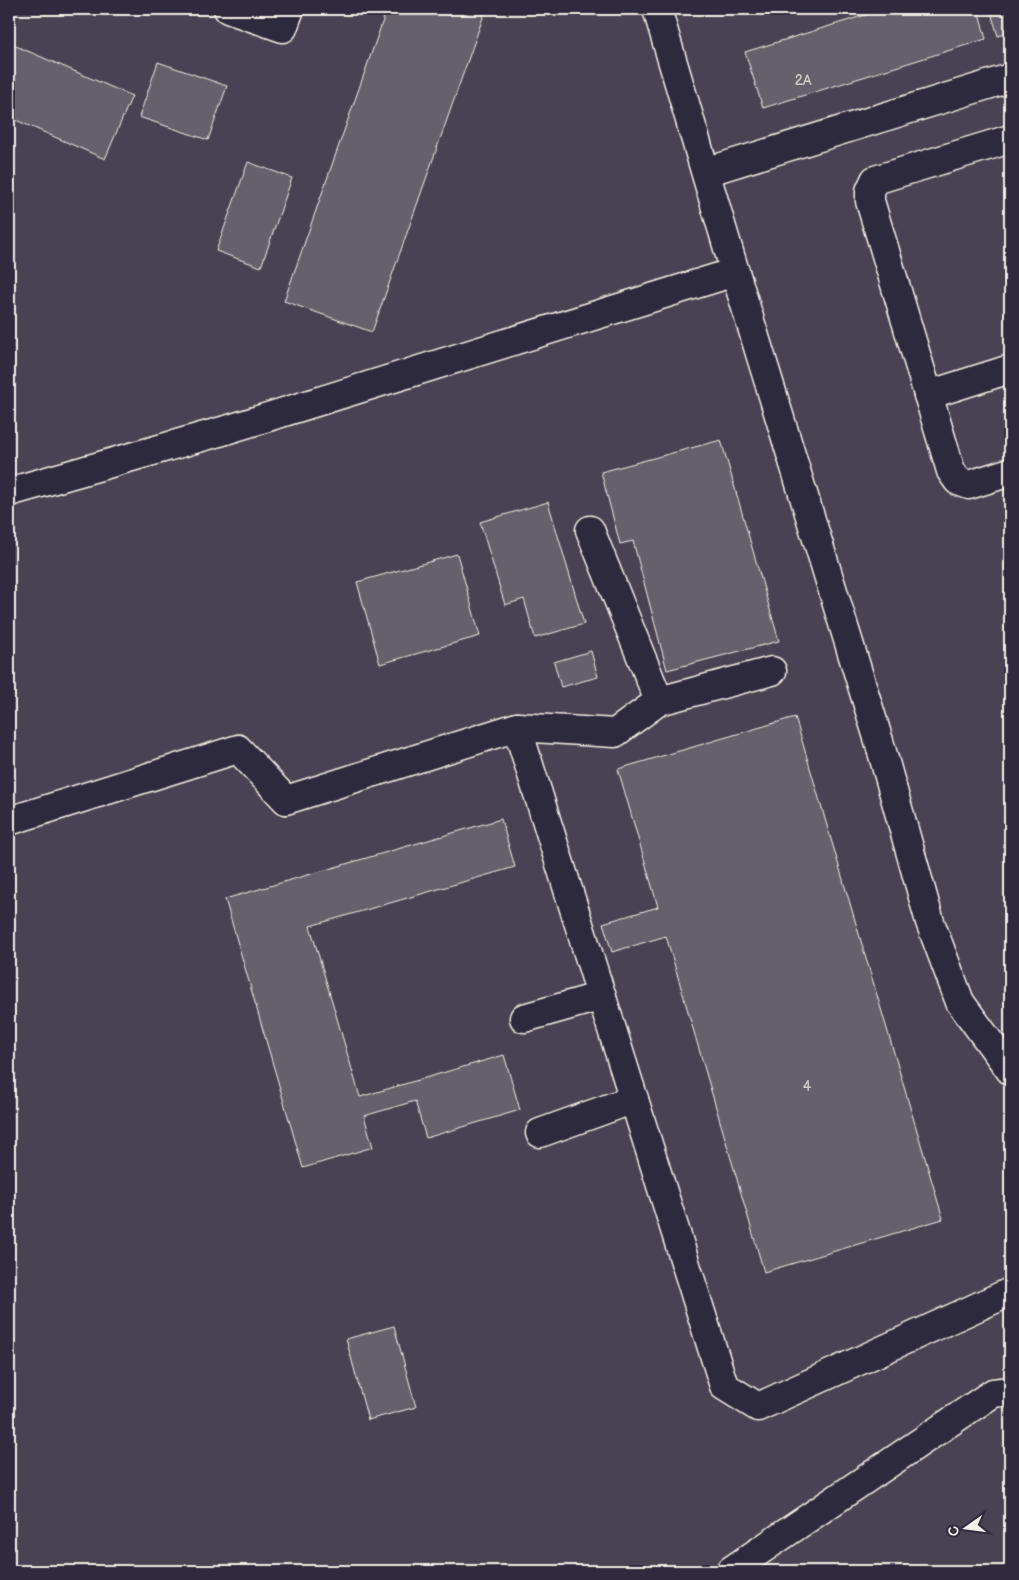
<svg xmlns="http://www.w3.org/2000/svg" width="1019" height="1580" font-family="'Balsamiq Sans',sans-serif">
<rect width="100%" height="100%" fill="#3b3647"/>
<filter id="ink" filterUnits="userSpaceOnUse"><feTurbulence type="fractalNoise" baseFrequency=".02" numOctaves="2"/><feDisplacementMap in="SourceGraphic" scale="10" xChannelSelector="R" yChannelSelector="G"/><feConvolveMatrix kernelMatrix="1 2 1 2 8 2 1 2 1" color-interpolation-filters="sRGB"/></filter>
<g filter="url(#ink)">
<rect fill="#484352" x="9" y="9" width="1001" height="1562"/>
<g fill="#65616c" stroke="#f4f1e8">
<polygon points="387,9 486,9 372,332 284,301"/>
<polygon points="885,9 978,9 986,39 763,108 745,52"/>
<polygon points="990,9 1010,9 1010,32 998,36"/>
<polygon points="9,43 132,96 105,159 9,117"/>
<polygon points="158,62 227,86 208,140 139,117"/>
<polygon points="248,162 292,178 261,267 216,251"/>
<polygon points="721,440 779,641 667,670 633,541 620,544 601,472"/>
<polygon points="548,502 584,624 535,638 524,599 505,605 480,522"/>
<polygon points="457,554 480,636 380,664 357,582"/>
<polygon points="591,651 598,677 561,687 554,662"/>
<polygon points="795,717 943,1219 764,1272 666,936 612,952 603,923 658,907 618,769"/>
<polygon points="501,819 515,867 310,926 360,1097 504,1055 520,1110 426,1138 415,1101 364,1116 373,1147 303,1168 225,899"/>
<polygon points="394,1326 416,1407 368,1420 346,1339"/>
</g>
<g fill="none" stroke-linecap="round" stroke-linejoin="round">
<g stroke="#f4f1e8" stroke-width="31">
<g id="minor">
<polyline points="228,9 283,28 290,9"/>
<polyline points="657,9 735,272 879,741 930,922 960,1002 1010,1070"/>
<polyline points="1010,139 875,180 870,191 870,201 951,471 958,481 969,485 1010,472"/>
<polyline points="706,172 1010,78"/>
<polyline points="928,395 1010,369"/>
<polyline points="9,492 226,430 735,272"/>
<polyline points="659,701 772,671"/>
<polyline points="517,727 615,733 659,701 590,530"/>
<polyline points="9,821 238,749 286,800 517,727 724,1386 758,1407 1010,1292"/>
<polyline points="524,1018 602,996"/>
<polyline points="540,1133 634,1099"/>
<polyline points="730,1571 993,1393 1010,1391"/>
</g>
</g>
<use href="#minor" stroke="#2f2a3d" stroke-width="28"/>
</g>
</g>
<g text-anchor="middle" stroke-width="4" stroke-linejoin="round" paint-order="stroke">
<g font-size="14" fill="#d0cdc9">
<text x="803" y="85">2А</text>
<text x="807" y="1091">4</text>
</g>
</g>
<rect width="1019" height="1580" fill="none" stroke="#2f2a3d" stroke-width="30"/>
<rect x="15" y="15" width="989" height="1550" fill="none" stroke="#f4f1e8" stroke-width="2" filter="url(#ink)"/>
<g transform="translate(966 1528) rotate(256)" stroke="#2f2a3d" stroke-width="4" paint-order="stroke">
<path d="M0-4L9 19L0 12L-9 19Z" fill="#f4f1e8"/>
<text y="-8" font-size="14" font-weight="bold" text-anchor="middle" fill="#f4f1e8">С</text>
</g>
</svg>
